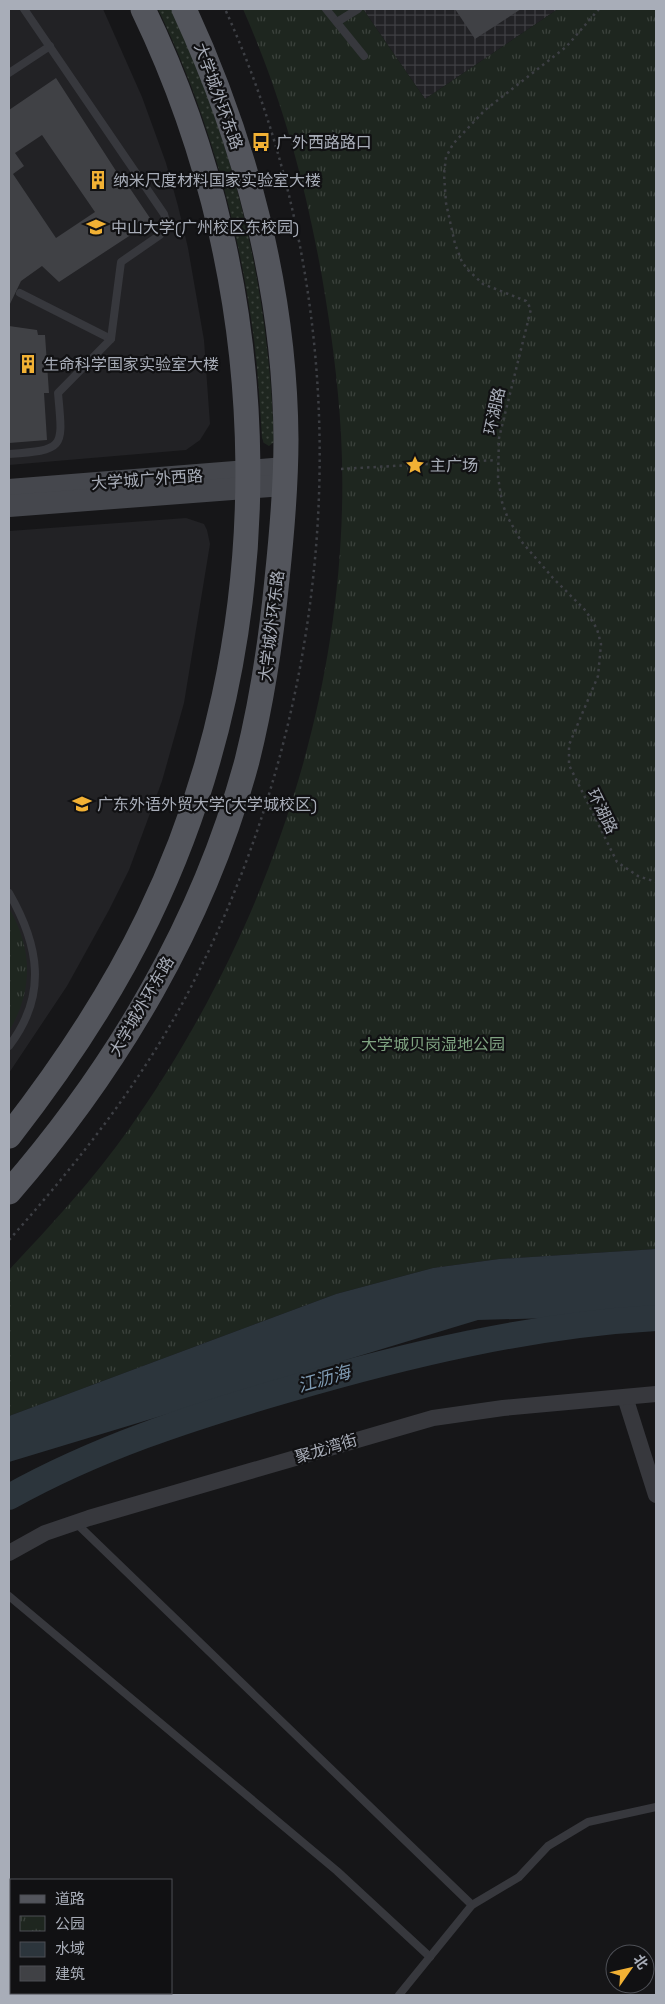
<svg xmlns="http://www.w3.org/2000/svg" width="665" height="2004" font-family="'Space Grotesk','Noto Sans SC',sans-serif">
<defs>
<pattern id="industrial-grid" width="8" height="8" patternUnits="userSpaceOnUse" patternTransform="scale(1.25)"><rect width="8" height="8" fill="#222225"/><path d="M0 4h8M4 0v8" fill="none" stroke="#3f3f43"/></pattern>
<pattern id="grass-dots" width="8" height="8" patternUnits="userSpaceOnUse" patternTransform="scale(1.25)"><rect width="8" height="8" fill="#1e261f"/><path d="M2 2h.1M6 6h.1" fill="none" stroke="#3c433d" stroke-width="1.8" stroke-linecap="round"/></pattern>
<pattern id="park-tufts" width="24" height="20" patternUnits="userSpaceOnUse" patternTransform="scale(1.25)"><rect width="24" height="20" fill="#1e261f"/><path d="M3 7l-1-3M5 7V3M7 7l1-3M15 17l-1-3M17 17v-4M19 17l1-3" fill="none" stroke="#3c433d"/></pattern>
</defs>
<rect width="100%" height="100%" fill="#161618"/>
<g fill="#222225">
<polygon points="9,9 103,9 142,97 166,163 178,206 188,248 204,340 210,424 200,440 186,450 9,465"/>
<polygon points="186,518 204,524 207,530 210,544 184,703 162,781 129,870 109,910 67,986 9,1073 9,531"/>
</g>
<polygon fill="url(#industrial-grid)" points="363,9 558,9 425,99"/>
<path fill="url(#grass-dots)" d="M158 9H172C235 148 269 289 274 442L269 446 264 443 262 438C260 406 258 372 254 340 239 225 208 113 158 9Z"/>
<g fill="url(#park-tufts)">
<path d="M243 9H363L425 99 558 9H656V1249L499 1259 433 1268 336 1294 9 1416V1270C51 1225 93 1180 129 1129 270 929 354 680 341 434 338 381 331 329 322 277 305 182 282 98 243 9Z"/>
<path d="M9 908C33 949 33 991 9 1031Z"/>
</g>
<polygon fill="#2c353c" points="656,1249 656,1315 478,1320 9,1462 9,1416 336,1294 433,1268 499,1259"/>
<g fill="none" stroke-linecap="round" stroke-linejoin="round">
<path stroke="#2c353c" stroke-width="26" d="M9 1497C97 1448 189 1418 286 1390 406 1355 531 1325 656 1318"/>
</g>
<g fill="#404145" fill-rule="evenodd">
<polygon points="455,9 521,9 475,39"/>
<path d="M56 78 127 188 129 187 152 221 59 282 42 266 21 281 9 306V110ZM42 135 95 212 56 238 13 174 24 166 15 153Z"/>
<polygon points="9,326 37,330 38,335 45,335 49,393 44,393 47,440 9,443"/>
</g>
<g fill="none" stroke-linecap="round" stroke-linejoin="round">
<g stroke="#3d3f44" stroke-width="2.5" stroke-dasharray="2.5 4" stroke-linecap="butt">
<polyline points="599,9 566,47 485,110 453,144 446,157 444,174 446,203 455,244 462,262 468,270 483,284 526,301 531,309 499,438 498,477 502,502 507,516 521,541 553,578 586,611 597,629 601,644 598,676 569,745 569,765 617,862 638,876 656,882"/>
<polyline points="341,469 497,460"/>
<path d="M9 1240C81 1159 149 1073 197 975 346 676 364 316 225 9"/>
</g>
<g stroke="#37383d" stroke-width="8">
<polyline points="326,9 364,56"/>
<polyline points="337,22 358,9"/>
<polyline points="9,73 50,46"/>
<polyline points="20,293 111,339"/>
<path d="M9 454C66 450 63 448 58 393L111 339 121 262 160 235 166 221 164 214 24 9"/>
<path d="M9 893C39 945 48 995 9 1046"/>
<polyline points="75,1522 472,1905"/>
<polyline points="9,1596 337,1871 430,1957"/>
<polyline points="399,1995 472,1905 519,1877 548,1846 588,1822 656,1807"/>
</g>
<g stroke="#37383d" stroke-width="16">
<polyline points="625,1397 656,1495"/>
<polyline points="9,1553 45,1533 89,1518 433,1418 503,1408 656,1394"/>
</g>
<g stroke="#45474d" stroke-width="22">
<polyline points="9,490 285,468"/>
<polyline points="9,506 284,485"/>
</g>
<g stroke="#53555c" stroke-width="25">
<path d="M9 1136C62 1068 110 997 148 918 285 635 279 291 143 9"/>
<path d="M9 1192C117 1068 204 921 247 761 262 701 271 641 277 579 282 532 286 486 286 439 285 291 246 143 184 9"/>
</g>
</g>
<defs>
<g id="bus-bare" transform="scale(1.5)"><path d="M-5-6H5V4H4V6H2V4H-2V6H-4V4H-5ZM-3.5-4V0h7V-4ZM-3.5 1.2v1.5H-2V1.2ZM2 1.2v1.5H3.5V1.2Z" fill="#f2b134" stroke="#111113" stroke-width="2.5" paint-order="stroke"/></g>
<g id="building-bare" transform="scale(1.5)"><path d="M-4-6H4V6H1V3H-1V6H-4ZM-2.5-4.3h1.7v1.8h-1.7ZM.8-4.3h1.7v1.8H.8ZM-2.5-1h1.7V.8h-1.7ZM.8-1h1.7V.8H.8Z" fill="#f2b134" stroke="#111113" stroke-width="2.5" paint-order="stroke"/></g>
<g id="university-bare" transform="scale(1.5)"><path d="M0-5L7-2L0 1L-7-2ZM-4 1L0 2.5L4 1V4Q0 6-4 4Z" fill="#f2b134" stroke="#111113" stroke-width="2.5" paint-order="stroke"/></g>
<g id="sight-bare" transform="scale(1.5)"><path d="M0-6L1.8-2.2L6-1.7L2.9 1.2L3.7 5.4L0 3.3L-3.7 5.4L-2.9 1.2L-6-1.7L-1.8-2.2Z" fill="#f2b134" stroke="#111113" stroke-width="2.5" paint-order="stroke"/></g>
</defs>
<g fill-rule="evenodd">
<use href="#bus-bare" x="261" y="142"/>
<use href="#building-bare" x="98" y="180"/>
<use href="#university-bare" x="96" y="227"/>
<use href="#building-bare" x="28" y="364"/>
<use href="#sight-bare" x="415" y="465"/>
<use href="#university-bare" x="82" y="804"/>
</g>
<g text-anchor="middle" stroke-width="4.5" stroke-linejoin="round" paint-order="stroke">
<g font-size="16" fill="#a8adb8" stroke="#111113">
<text transform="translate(219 96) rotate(70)" y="6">大学城外环东路</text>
<text transform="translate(494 411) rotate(-78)" y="6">环湖路</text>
<text transform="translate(147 479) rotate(-4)" y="6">大学城广外西路</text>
<text transform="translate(271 626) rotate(-83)" y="6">大学城外环东路</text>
<text transform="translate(603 811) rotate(64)" y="6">环湖路</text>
<text transform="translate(141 1006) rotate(-60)" y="6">大学城外环东路</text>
<text transform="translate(326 1448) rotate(-17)" y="6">聚龙湾街</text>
</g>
<g font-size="16" fill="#a8adb8" stroke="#111113" text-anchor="start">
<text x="276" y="148">广外西路路口</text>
<text x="113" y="186">纳米尺度材料国家实验室大楼</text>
<text x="111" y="233">中山大学(广州校区东校园)</text>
<text x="43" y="370">生命科学国家实验室大楼</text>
<text x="430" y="471">主广场</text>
<text x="97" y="810">广东外语外贸大学(大学城校区)</text>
</g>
<g font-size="16" fill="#7fa381" stroke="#111113">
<text x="433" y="1050">大学城贝岗湿地公园</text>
</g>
<g font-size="18" font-style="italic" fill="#7f9bb3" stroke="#111113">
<text transform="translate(324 1379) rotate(-16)" y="6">江沥海</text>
</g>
</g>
<rect width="665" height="2004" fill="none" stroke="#a8adb8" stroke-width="20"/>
<rect x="10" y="1879" width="162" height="115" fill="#111113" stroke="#4d4f55"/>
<rect x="20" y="1895" width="25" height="8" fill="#53555c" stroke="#4d4f55"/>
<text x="55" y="1904" font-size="15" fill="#a8adb8">道路</text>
<rect x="20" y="1916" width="25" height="15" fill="url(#park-tufts)" stroke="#4d4f55"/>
<text x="55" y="1929" font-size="15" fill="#a8adb8">公园</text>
<rect x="20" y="1942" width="25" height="15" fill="#2c353c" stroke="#4d4f55"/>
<text x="55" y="1954" font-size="15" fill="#a8adb8">水域</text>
<rect x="20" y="1966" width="25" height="15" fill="#404145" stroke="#4d4f55"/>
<text x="55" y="1979" font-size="15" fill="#a8adb8">建筑</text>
<g transform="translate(630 1969) rotate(56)"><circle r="24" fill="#111113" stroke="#4d4f55"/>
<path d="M0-4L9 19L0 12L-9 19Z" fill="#f2b134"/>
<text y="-8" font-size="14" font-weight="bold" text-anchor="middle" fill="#a8adb8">北</text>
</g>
</svg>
